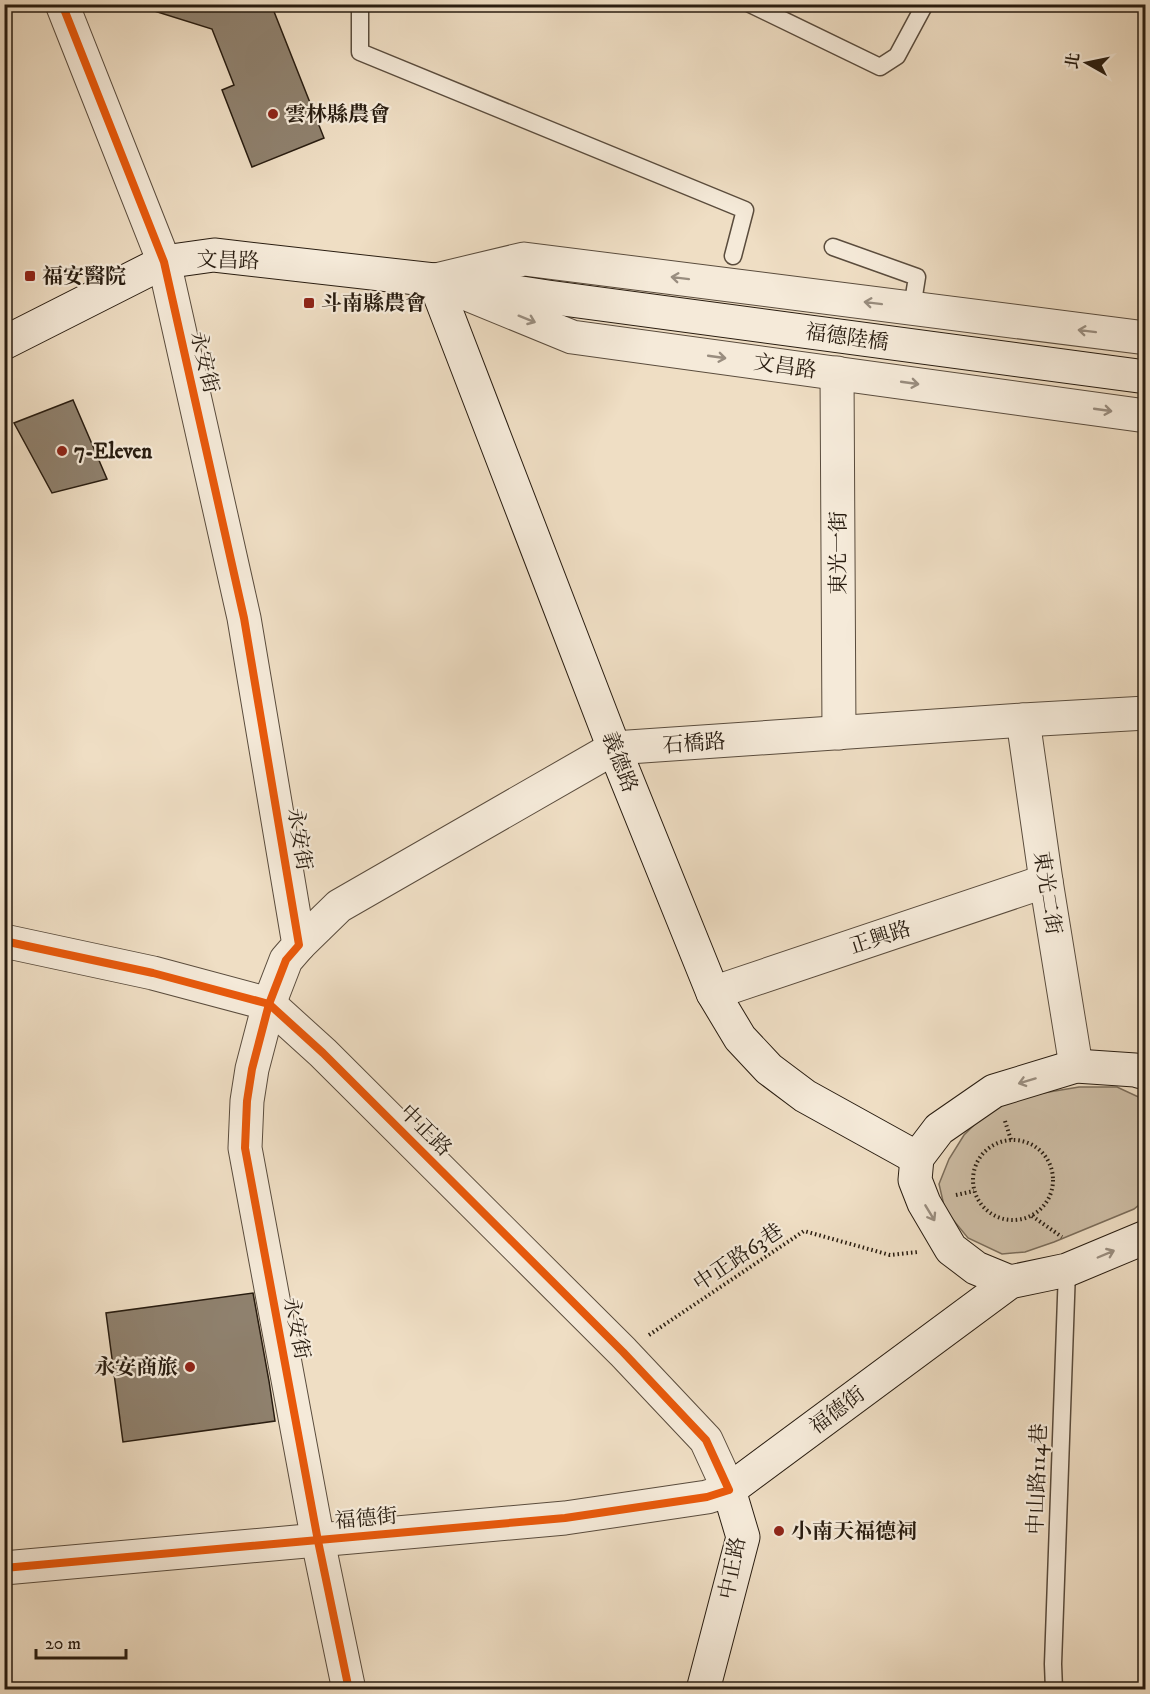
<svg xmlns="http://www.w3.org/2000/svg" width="1150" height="1694" font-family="'IM FELL DW Pica','Noto Serif TC',serif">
<rect width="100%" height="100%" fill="#efdec4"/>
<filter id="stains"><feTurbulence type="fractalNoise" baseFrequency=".00333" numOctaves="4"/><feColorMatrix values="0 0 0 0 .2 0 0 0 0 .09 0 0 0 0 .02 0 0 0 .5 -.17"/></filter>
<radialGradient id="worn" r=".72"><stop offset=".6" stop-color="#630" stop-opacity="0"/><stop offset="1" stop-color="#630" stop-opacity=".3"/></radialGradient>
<polygon fill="#cdbda5" stroke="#7a6c5a" stroke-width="1.5" points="1079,1087 1117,1087 1145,1100 1145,1200 1134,1209 1054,1242 1025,1252 1002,1254 968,1238 945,1210 939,1184 949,1159 964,1135 980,1119 1001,1103 1019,1097"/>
<g fill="#8f816e" stroke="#281c10" stroke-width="1.5">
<polygon points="152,4 271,4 324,138 252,167 222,90 234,85 212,29 151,10"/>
<polygon points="73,400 107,479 52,493 14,423"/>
<polygon points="253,1293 269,1381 275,1421 123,1442 106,1313"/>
</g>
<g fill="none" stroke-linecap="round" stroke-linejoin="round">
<g stroke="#5a4c3d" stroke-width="19">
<g id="service">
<polyline points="360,4 360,52 745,210 733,256"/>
<polyline points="750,4 880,67 897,56 925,4"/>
<polyline points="833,247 917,277 912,308"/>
<polyline points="1054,1690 1053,1664 1067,1270"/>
</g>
</g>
<g stroke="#5a4c3d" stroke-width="35">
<g id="minor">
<polyline points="62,4 164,262 244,618 299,945 286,960 269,1004 252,1069 247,1101 245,1148 318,1541 349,1690"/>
<polyline points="436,280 524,259 1146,338"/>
<polyline points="455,289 572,337 1146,416"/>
<polyline points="837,373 839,733"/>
<polyline points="1023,720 1046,881 1076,1066"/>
<polyline points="4,941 153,973 269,1004 323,1053 623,1352 706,1440 729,1490 707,1497 565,1518 4,1568"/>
<polyline points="299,945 339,906 614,748 1023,720 1146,713"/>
<polyline points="713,993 1046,881"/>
</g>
</g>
<g stroke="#281c10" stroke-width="35">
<g id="secondary">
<polyline points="434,280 614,748 713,993 740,1038 769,1069 805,1096 917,1158"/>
<polyline points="4,343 164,262 214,255 434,280 548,297 1146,377"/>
<polyline points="1010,1282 976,1268 951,1249 924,1203 915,1180 917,1158 939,1129 994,1091 1076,1066 1135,1070 1146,1073"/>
<polyline points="703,1690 743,1537 729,1490 1010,1282 1067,1270 1146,1237"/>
</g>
</g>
<g stroke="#281c10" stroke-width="4" stroke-dasharray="1.5 3" stroke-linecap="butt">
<polyline points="1005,1121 1011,1140"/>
<circle cx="1013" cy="1180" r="40"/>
<polyline points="956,1195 974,1191"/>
<polyline points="1032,1216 1062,1237"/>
<polyline points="649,1335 804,1231 890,1255 918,1252"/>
</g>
<use href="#service" stroke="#f5ead9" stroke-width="16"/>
<use href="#minor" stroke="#f5ead9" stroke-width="33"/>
<use href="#secondary" stroke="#f5ead9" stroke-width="33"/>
<g stroke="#f5ead9" stroke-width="11">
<g id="cycleway">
<polyline points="62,4 164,262 244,618 299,945 286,960 269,1004 252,1069 247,1101 245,1148 318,1541 349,1690"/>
<polyline points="4,941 153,973 269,1004 323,1053 623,1352 706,1440 729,1490 707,1497 565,1518 4,1568"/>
</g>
</g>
<use href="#cycleway" stroke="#e8590c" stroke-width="8"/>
</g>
<defs><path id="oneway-shaft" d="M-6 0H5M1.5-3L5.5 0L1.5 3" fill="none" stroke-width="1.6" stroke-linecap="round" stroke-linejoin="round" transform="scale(1.5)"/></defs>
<g stroke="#998d7f">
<use href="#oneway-shaft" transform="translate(680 278) rotate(-173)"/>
<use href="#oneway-shaft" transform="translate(873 303) rotate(-173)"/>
<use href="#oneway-shaft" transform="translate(527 319) rotate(22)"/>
<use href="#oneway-shaft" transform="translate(1087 331) rotate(-173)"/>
<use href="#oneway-shaft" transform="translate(717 357) rotate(8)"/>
<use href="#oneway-shaft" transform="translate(910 383) rotate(8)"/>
<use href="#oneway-shaft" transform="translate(1103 410) rotate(8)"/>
<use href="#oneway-shaft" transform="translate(1027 1081) rotate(163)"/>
<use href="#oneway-shaft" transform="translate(930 1213) rotate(59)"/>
<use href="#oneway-shaft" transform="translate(1106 1254) rotate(-23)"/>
</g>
<g fill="#8f2418" stroke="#f5ead9" stroke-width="2">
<circle cx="273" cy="114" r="6"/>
<rect x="24" y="270" width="12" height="12" rx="3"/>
<rect x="303" y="297" width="12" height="12" rx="3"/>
<circle cx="62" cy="451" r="6"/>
<circle cx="190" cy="1367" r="6"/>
<circle cx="779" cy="1531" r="6"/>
</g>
<g text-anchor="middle" stroke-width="4.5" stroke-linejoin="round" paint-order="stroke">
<g font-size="21" font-weight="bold" fill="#281c10" stroke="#f5ead9" text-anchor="start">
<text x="285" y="121">雲林縣農會</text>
<text x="42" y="283">福安醫院</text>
<text x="321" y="310">斗南縣農會</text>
<text x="74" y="458">7-Eleven</text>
<text x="178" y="1374" text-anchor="end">永安商旅</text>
<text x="791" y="1538">小南天福德祠</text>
</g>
<g font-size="21" fill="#281c10" stroke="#f5ead9">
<text transform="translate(228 260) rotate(2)" y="7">文昌路</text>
<text transform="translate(847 337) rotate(8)" y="7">福德陸橋</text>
<text transform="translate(205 362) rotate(77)" y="7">永安街</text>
<text transform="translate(785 366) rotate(8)" y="7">文昌路</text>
<text transform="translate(838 553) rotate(-90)" y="7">東光一街</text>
<text transform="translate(694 743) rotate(-4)" y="7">石橋路</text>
<text transform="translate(620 762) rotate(69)" y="7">義德路</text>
<text transform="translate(300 839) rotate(81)" y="7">永安街</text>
<text transform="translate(1048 893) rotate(81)" y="7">東光二街</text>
<text transform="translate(880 937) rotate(-18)" y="7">正興路</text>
<text transform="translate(426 1130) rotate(45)" y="7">中正路</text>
<text transform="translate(738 1257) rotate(-34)" y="7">中正路63巷</text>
<text transform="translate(297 1328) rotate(79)" y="7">永安街</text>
<text transform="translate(837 1410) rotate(-37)" y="7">福德街</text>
<text transform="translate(1037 1479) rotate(-88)" y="7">中山路114巷</text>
<text transform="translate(366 1518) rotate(-5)" y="7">福德街</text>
<text transform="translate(732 1568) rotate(-79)" y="7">中正路</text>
</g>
</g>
<rect width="1150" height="1694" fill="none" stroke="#efdec4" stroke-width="24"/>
<rect x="6" y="6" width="1138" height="1682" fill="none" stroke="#281c10" stroke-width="3"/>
<rect x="12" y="12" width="1126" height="1670" fill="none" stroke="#281c10" stroke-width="1.5"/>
<g transform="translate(1087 63) rotate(279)" stroke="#f5ead9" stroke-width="4.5" paint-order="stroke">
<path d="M0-4.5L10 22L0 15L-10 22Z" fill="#281c10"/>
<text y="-9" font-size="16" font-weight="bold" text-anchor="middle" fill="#281c10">北</text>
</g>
<path d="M36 1649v9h90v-9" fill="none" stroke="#281c10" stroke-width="3"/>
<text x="45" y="1649" font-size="18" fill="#281c10" stroke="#f5ead9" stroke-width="4.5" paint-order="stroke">20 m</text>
<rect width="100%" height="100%" filter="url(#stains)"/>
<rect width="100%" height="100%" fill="url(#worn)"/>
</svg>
